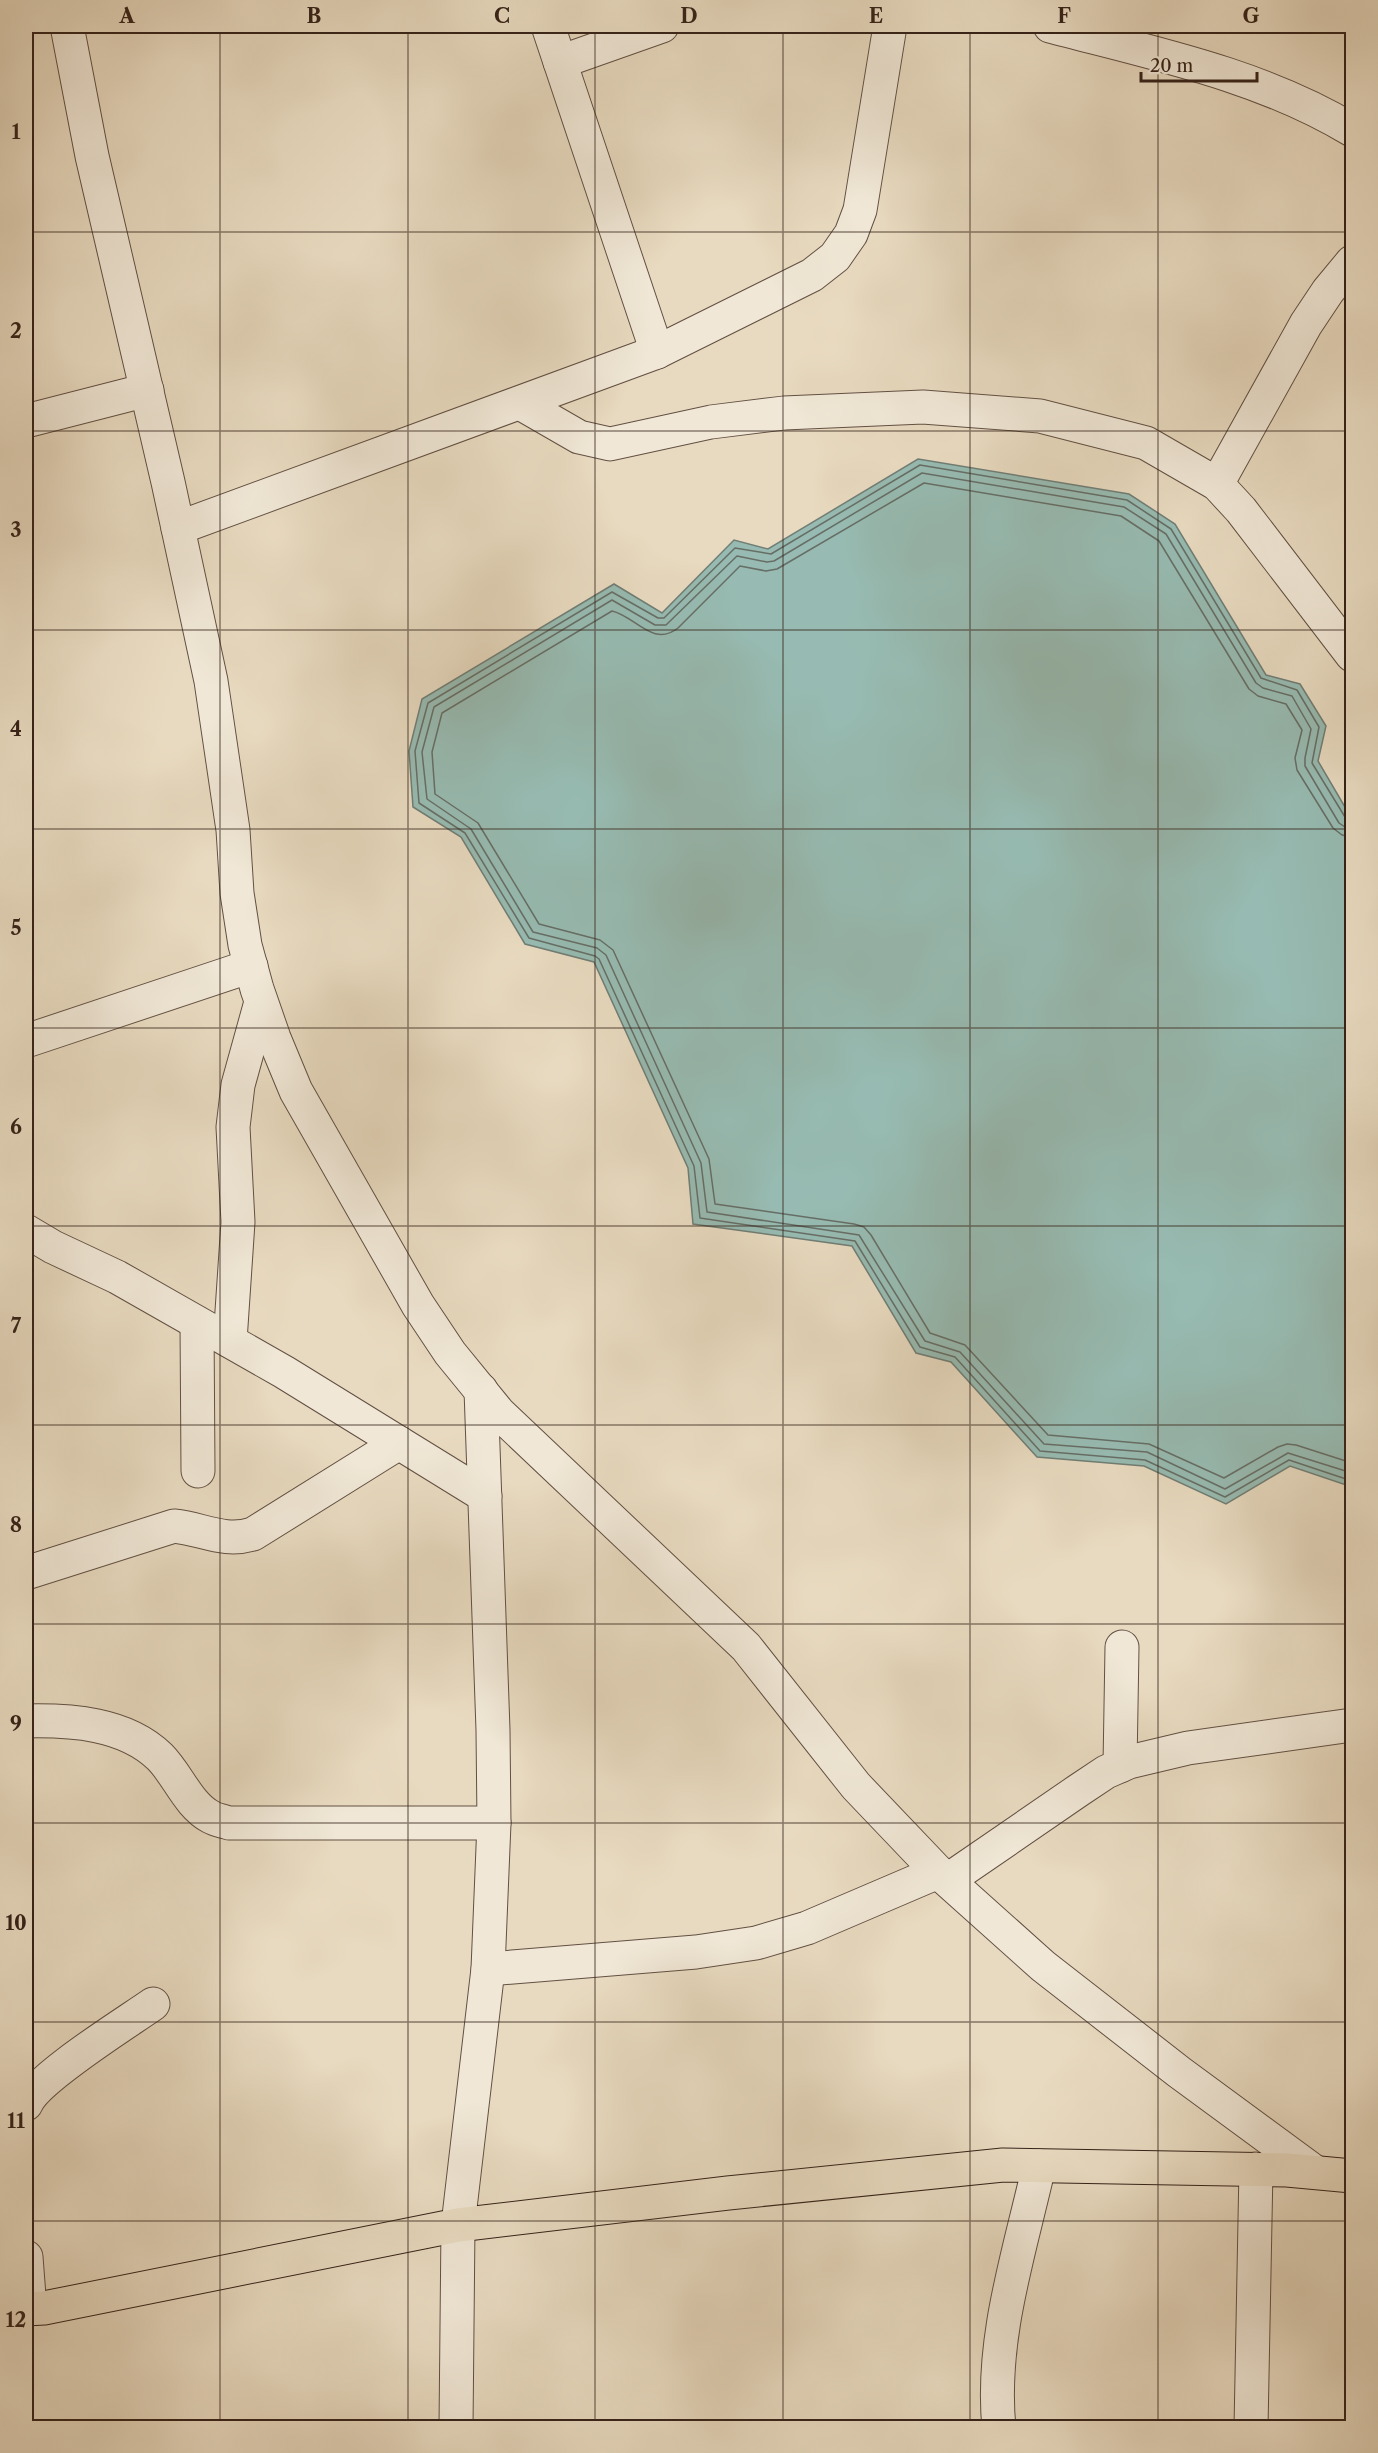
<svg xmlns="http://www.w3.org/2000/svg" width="1378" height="2453" font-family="'Libre Caslon Text',serif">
<rect width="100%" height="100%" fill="#e8dac0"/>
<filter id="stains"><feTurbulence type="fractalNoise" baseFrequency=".00333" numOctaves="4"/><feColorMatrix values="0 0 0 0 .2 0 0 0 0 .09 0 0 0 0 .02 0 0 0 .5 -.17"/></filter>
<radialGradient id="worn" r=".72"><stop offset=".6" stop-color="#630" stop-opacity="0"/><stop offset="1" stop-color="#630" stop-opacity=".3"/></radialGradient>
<polygon fill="#97bbb2" stroke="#707e75" stroke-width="1.5" points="918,459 1129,494 1175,524 1266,675 1300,684 1326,726 1318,761 1352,819 1352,1487 1290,1466 1226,1504 1144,1466 1037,1457 951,1362 916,1353 852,1246 693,1224 688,1168 594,962 525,944 461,837 413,807 409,751 422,699 614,584 662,613 734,540 768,549"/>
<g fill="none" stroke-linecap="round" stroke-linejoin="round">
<g stroke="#666e66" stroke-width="1.5">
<polyline points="1352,821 1345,817 1312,763 1319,727 1297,690 1261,678 1171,529 1127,500 920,465 771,554 735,548 664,618 658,618 612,592 428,703 415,751 419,803 465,833 529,938 595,956 599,959 694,1166 700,1218 855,1241 920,1347 955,1357 1040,1451 1145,1460 1225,1497 1289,1460 1352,1481"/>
<polyline points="1352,828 1345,827 1339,823 1305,766 1305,758 1311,729 1292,696 1263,688 1256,683 1166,534 1124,507 922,473 774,561 767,562 737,556 666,625 655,625 612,600 434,707 422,752 427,799 471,829 533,932 597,948 606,955 701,1163 707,1212 859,1235 925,1341 960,1352 1044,1444 1147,1452 1225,1489 1288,1453 1352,1473"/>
<path d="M1352 837 1342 835 1333 828 1297 770 1295 758 1302 730 1286 704 1258 696 1249 689 1159 541 1121 516 924 483 777 569 766 571 740 566 678 628C653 648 635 616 612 611L442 713 432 752 435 794 478 823 539 924 600 940 613 950 709 1159 715 1204 854 1224 864 1227 871 1235 930 1333 965 1345 1048 1435 1149 1444 1224 1478 1278 1447 1287 1444 1296 1445 1352 1463"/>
</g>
<g stroke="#625043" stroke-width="35">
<g id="minor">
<polyline points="67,26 92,156 168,482 211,681 233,830 237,893 245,945 257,989 274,1038 296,1091 418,1305 450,1353 499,1413 746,1647 856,1786 938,1872 1043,1966 1179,2072 1315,2172"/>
<polyline points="548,26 657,352"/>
<path d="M1050 26C1153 53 1261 75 1352 130"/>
<polyline points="560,62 662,26"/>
<polyline points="520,403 579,437 610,444 711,422 784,413 923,407 1040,416 1146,443 1217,484 1241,510 1352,655"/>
<polyline points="26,421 147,390"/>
<polyline points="1217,484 1306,324 1328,291 1352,262"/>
<polyline points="178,528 657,352 812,275 835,257 851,234 860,210 890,26"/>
<polyline points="26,1041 251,966"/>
<polyline points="26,1231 53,1247 117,1277 284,1372 485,1496"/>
<polyline points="197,1323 198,1471"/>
<polyline points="230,1341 238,1222 233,1127 238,1085 261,1002"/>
<path d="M26 1573 174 1526C203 1529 224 1543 253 1534L399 1443"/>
<path d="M26 1721C71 1720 125 1723 160 1757 178 1775 188 1805 211 1817 216 1820 223 1821 229 1823H494"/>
<polyline points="1120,1766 1122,1647"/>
<polyline points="948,1880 1079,1790 1106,1772 1129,1762 1188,1748 1352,1725"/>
<polyline points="488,1969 696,1952 756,1943 807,1928 938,1872"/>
<path d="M26 2104C37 2078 126 2023 153 2004"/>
<polyline points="26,2257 30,2309"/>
<polyline points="456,2428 458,2225 488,1969 494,1823 493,1730 481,1390"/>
<path d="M999 2428C990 2339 1020 2251 1039 2166"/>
<polyline points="1251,2428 1256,2169"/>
</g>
</g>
<g stroke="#352219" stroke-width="35">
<polyline id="major" points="26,2309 44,2308 458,2225 728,2193 1003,2165 1287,2170 1352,2176"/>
</g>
<use href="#minor" stroke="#f0e7d6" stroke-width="33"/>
<use href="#major" stroke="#e8dac0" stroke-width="33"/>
</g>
<path fill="none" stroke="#352219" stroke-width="1.5" stroke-opacity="0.55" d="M220 26V2428M408 26V2428M595 26V2428M783 26V2428M970 26V2428M1158 26V2428M26 232H1352M26 431H1352M26 630H1352M26 829H1352M26 1028H1352M26 1226H1352M26 1425H1352M26 1624H1352M26 1823H1352M26 2022H1352M26 2221H1352"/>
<rect width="1378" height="2453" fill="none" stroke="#e8dac0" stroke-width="66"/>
<path d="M1141 72v9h116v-9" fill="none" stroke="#352219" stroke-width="3"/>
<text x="1150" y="72" font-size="18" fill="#352219" stroke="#f0e7d6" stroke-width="4.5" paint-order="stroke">20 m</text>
<rect x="33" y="33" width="1312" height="2387" fill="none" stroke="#352219" stroke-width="2"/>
<g font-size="20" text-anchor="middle" font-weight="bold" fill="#352219">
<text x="127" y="23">A</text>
<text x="314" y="23">B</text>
<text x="502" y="23">C</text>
<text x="689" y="23">D</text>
<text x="876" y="23">E</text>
<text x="1064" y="23">F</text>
<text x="1251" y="23">G</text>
<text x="16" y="139">1</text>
<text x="16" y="338">2</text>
<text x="16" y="537">3</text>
<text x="16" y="736">4</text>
<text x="16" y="935">5</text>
<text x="16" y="1134">6</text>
<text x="16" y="1333">7</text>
<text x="16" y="1532">8</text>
<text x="16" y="1731">9</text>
<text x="16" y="1930">10</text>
<text x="16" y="2128">11</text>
<text x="16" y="2327">12</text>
</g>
<rect width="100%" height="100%" filter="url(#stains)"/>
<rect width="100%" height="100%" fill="url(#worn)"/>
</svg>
